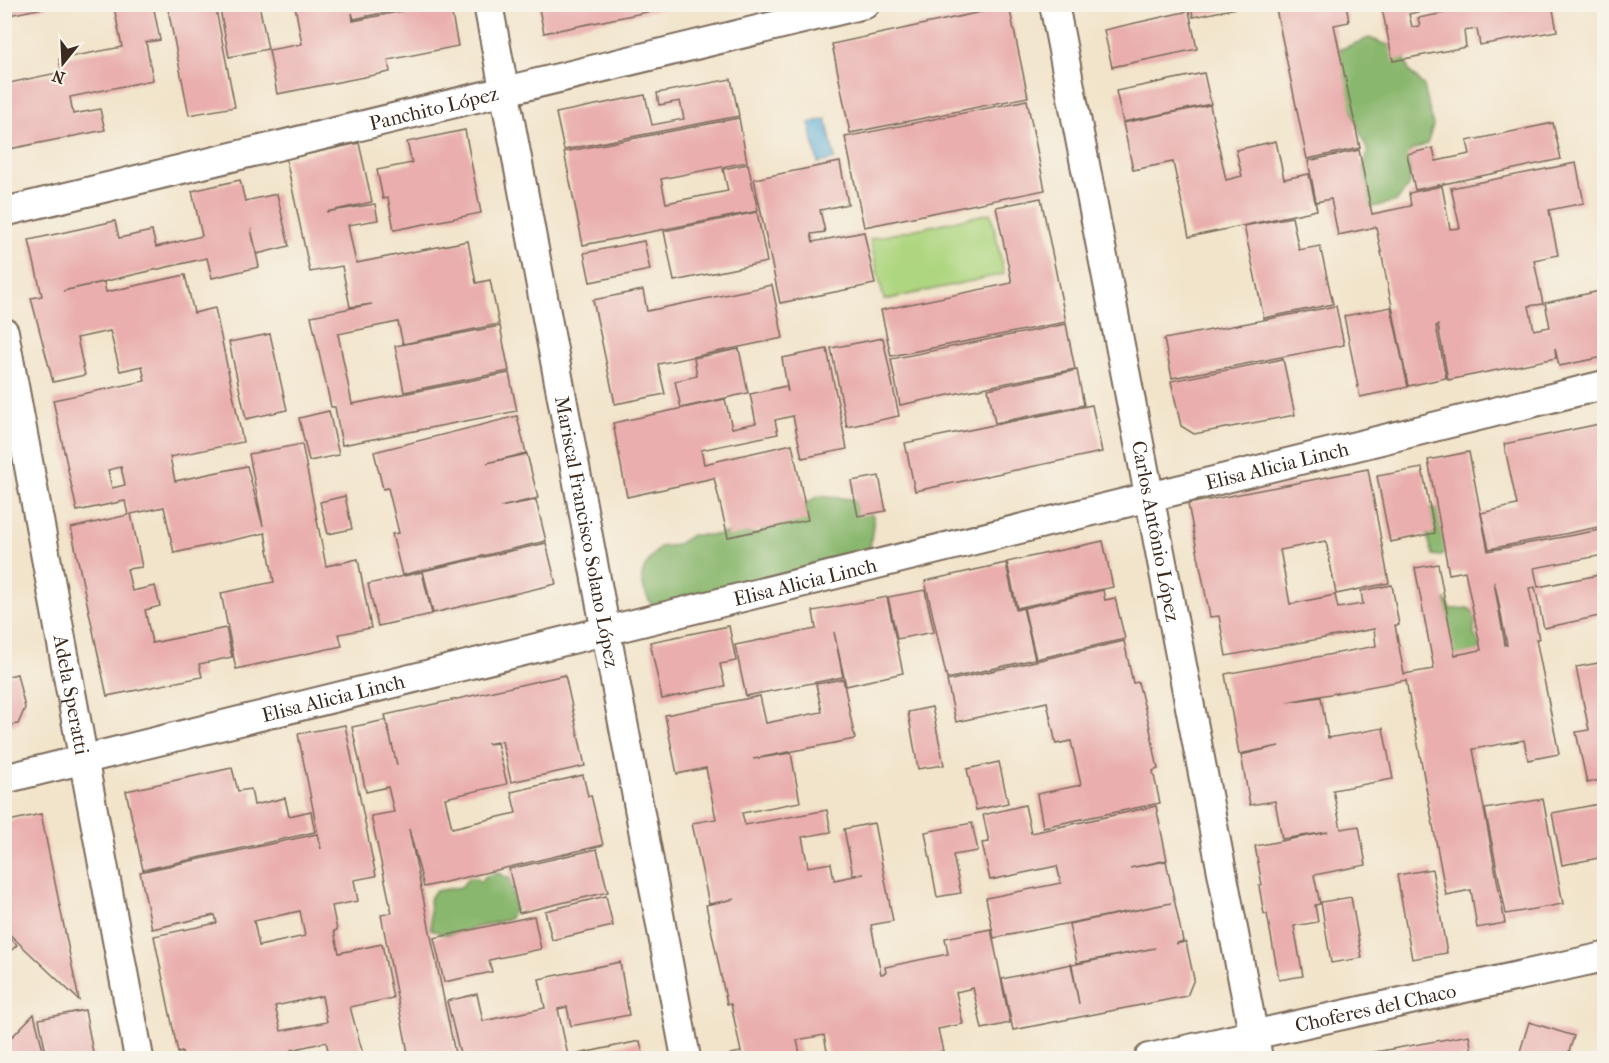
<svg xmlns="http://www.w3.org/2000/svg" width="1609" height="1063" font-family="'IM FELL French Canon',serif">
<rect width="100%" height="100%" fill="#f7f3e8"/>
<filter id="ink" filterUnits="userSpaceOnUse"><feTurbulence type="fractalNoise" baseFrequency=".0167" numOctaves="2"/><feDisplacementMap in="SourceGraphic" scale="12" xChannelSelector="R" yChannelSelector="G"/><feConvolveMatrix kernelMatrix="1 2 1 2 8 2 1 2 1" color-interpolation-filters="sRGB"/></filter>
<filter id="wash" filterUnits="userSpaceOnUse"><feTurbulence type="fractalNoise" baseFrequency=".008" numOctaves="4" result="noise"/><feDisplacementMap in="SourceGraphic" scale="24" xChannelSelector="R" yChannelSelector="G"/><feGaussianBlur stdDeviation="1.35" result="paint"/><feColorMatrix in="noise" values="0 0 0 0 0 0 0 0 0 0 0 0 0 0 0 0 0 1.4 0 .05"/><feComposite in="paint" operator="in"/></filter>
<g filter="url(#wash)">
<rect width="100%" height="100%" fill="#f2e4cb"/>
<polygon fill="#aed680" stroke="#74804f" stroke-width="1.5" points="991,213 1004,274 884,300 870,239"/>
<g fill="#8ab76e" stroke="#627046" stroke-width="1.5">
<polygon points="1369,38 1402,50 1409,71 1424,86 1433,126 1427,144 1410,151 1410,183 1397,201 1369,208 1358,189 1368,152 1345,94 1336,51"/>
<path d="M818 496 851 499 874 517 870 549 833 567 655 610C636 581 638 572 660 547L676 545 692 535H716L729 532 758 534Z"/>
<polygon points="1426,507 1444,510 1452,550 1440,556 1433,555 1425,529"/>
<polygon points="1433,599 1446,600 1451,609 1469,608 1475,616 1474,634 1480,646 1476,665 1449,669"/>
<polygon points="499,873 510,879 515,910 509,919 451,934 441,934 431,929 429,900 435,891 461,887 469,878 477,878 480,882 486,876"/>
</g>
<polygon fill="#5daed7" stroke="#4c6c7a" stroke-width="1.5" points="826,119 835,159 818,163 809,123"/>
<g id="blocks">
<g fill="#e9aead" fill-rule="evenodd">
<polygon points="4,4 47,4 48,7 4,16"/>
<polygon points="128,4 153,4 160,40 146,42 153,80 70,97 73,114 100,109 105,130 9,149 4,125 4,84 62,72 59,59 122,47 114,7"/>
<polygon points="167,4 215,4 235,107 189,115"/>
<polygon points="219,4 259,4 268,49 229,57"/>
<polygon points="303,4 423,4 354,19 352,13 353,21 436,4 450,4 458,46 388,60 390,72 277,94 269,50 302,44 295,6"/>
<polygon points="538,4 677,4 677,6 544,33"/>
<polygon points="1191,4 1247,4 1247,6 1193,17"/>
<polygon points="1275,4 1346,4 1349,22 1334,25 1360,148 1307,159"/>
<polygon points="1381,4 1453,4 1409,14 1412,27 1420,26 1418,18 1461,10 1460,4 1522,4 1522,8 1552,4 1557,31 1480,45 1477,29 1464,31 1466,47 1393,61"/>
<polygon points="1009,6 1028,97 850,133 832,44"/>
<polygon points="1189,11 1197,49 1112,67 1104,30"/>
<polygon points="1204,73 1211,104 1123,122 1116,91"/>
<polygon points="731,79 739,116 564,150 556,113 645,95 652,125 684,119 680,101 659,105 657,93"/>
<polygon points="1027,100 1045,190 864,227 845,137"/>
<polygon points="1210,105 1226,180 1242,176 1236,150 1276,141 1284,179 1309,174 1317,210 1189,237 1173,162 1133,170 1123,123"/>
<polygon points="739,118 747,162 661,179 666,203 728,191 723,169 748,164 758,211 583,245 564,152"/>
<polygon points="1553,123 1561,159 1415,190 1407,154 1433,148 1436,161 1470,154 1467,141"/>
<polygon points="465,130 481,213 394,230 388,198 383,199 377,170 412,163 407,142"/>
<polygon points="359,143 372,202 326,212 375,204 378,220 348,225 356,263 468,241 476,283 490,280 499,324 403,344 398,322 338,334 352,404 509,373 517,411 342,445 335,407 331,407 311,316 372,304 350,307 342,266 310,272 286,159"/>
<polygon points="1359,150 1372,214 1411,206 1409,193 1442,186 1450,229 1460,228 1451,188 1576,163 1584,203 1549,210 1558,255 1534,260 1543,304 1529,306 1534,330 1550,327 1545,303 1604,290 1604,357 1559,366 1555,348 1556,358 1448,380 1438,325 1436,326 1446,378 1408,386 1376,227 1338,235 1331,199 1316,202 1308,161"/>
<polygon points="840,162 848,204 820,210 825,232 811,234 813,242 864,232 875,284 780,303 754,179"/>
<path d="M240 180 245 201 277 194 289 246 257 254 251 229 259 267 212 278 207 258 63 291 104 282 106 292 185 275 194 313 215 308 243 442 170 457 175 481 247 466 263 526 249 454 302 444 326 566 358 559 371 628 339 634 342 646 236 669 221 593 274 582 265 533 174 553 164 507 131 514 142 567 127 569 132 591 155 586 160 606 145 610 152 643 226 628 232 657 199 664 202 677 107 696 71 528 128 515 125 501 77 511 53 400 145 381 142 366 120 371 110 331 77 338 85 375 53 382 31 298 42 296 29 240 115 221 119 238 152 231 156 247 202 236 192 191ZM121 467 125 485 112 488 108 470Z"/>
<polygon points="1041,198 1066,322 891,356 881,310 1012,283 996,207"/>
<polygon points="757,212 767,262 674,281 664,231"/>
<polygon points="1292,217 1299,250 1320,246 1333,304 1264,318 1244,226"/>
<polygon points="644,241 650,270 590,282 584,253"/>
<polygon points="772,285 783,338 658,364 665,394 615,404 593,300 643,290 647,311"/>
<polygon points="1336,306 1344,345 1172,378 1164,339"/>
<polygon points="1391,307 1408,387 1360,397 1344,316"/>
<polygon points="1066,324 1075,369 900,405 891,359"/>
<polygon points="500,326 509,371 404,392 395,346"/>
<polygon points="270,334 287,410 246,419 229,342"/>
<polygon points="883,338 899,416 847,427 831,348"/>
<polygon points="739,349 748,393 681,408 675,381 697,376 694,358"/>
<polygon points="827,349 847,449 802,458 793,416 775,420 778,434 701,450 704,464 792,444 808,520 728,537 714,478 627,497 613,423 725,399 732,428 756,423 750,394 786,386 788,392 782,358"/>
<polygon points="1283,359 1295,415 1194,434 1181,426 1171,381"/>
<polygon points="1077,370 1084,405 995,423 988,389"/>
<polygon points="1092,405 1102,452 915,491 905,443"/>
<polygon points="329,411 339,455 309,461 299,418"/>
<polygon points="517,416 526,453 487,463 527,454 538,498 500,507 536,500 546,541 402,575 392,534 399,533 388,488 383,489 374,452"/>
<polygon points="1604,423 1604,526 1489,549 1481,513 1517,505 1504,444"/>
<path d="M1469 452 1488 551 1600 530 1604 552V555L1534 568 1538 587 1604 574V615L1544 628 1535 587 1529 588 1539 639H1536L1559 754 1528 760 1524 740 1473 749 1505 923 1477 928 1471 890 1446 895 1406 680 1287 702 1321 697 1328 738 1383 728 1393 779 1333 790 1341 829 1359 826 1366 865 1314 875 1320 904 1315 905 1318 922 1294 926 1303 976 1279 980 1267 914H1264L1259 886 1262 885 1255 846 1328 832 1282 839 1275 801 1250 805 1241 755 1279 746 1239 754 1225 674 1376 646 1374 629 1226 656 1219 616 1210 617 1188 504 1368 469 1389 583 1336 594 1326 541 1280 550 1290 604 1335 595 1338 608 1363 604 1361 591 1392 585 1399 625H1395L1404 674 1434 669 1415 568 1438 564 1455 655 1481 650 1465 571 1449 574 1428 460ZM1494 582 1497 594 1507 645H1505Z"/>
<polygon points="1422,468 1435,533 1390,542 1377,476"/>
<polygon points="879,476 886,511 858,516 851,481"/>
<polygon points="345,496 352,529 328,534 320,502"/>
<polygon points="1103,541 1113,587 1017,608 1007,562"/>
<polygon points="546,543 556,584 433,613 423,571"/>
<polygon points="1006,563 1016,610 1023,608 1035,659 947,679 925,581"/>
<polygon points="422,572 432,614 378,626 368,584"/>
<polygon points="925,590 934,632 897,639 888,597"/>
<polygon points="1103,590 1105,600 1115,598 1125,639 1036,659 1024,608"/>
<polygon points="887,597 903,673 846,686 834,632 843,677 746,696 735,645 816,629 813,611"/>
<polygon points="729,626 736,661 720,664 725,686 662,699 650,642"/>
<polygon points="1124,641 1133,683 1138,682 1149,724 1158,769 1153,771 1160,803 1043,827 1037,794 1081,785 1071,741 1056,744 1047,702 956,722 947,681"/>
<polygon points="1604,662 1604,779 1587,783 1576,732 1589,730 1576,667"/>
<polygon points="17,674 25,708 18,724 4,726 4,677"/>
<polygon points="565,675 585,766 511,782 502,741 487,744 497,743 507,784 445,798 452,828 516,813 511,792 583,775 588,796 591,795 603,845 424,887 409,829 456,1058 409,1058 381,915 392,913 371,816 394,812 388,787 366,792 352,727 386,720 397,765 385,715"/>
<polygon points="843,679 855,739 753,759 791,753 800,802 742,813 745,825 827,810 831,832 802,837 808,867 831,863 834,880 864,874 853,875 844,829 874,823 893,921 871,925 881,974 886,973 885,967 948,954 945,938 991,929 1010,1023 982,1029 973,988 956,992 963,1024 938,1029 943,1051 905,1058 820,1058 828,1056 824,1035 797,1040 801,1058 731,1058 730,1054 741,1052 731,1004 727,1004 706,905 735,899 709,904 692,823 716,819 706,768 677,774 665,715 760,696 766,723 822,712 816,684"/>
<polygon points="932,707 944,765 918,769 908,712"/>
<path d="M345 725 376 876 354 880 358 901 332 906 337 930 334 931 339 953 382 944 393 998 350 1007 364 1058H311L329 1054 326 1042 291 1050 293 1058H183L182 1052 178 1053 154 936 217 923 215 915 152 929 140 872 317 834 321 849 298 734ZM300 911 305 936 259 946 254 921ZM322 996 327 1022 281 1031 275 1006Z"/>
<polygon points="999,762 1008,803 976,810 967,769"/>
<polygon points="232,768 238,791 251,789 254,805 285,798 289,816 311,811 315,832 143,870 126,791"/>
<polygon points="1543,799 1563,904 1506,914 1485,809"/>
<polygon points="1604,803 1604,857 1562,865 1552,813"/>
<polygon points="1025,805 1031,833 1156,806 1167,860 1130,868 1166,861 1183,941 1175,944 1186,942 1194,979 1187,996 1013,1030 1002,979 1071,964 1079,1004 1072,965 1155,948 1077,963 1069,924 1171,903 994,938 986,898 1061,883 1057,866 990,880 982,843 989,842 983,815"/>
<polygon points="41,814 79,1000 4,929 4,822"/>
<polygon points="972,823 978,851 953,855 961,893 937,897 925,832"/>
<polygon points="597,849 608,892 519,913 509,869"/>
<polygon points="1432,869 1447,953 1412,959 1397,875"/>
<polygon points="606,896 613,926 552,940 545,911"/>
<polygon points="1351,897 1362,958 1331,963 1321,902"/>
<polygon points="534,916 541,949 489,960 492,972 444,982 434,938"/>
<polygon points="4,932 17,945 4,957"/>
<polygon points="620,962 629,1015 571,1026 567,1007 558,1009 568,1056 640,1041 644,1058 461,1058 447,1001 477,994 483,1021 545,1008 539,979"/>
<polygon points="85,1010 94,1058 47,1058 39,1019"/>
<polygon points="34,1014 45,1058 4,1058 4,1045"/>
<polygon points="1529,1022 1574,1036 1567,1058 1518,1058"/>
<polygon points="1469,1035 1473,1058 1348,1058 1348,1057"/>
</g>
</g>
</g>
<g filter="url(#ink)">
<use href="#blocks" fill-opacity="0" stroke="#7b6b5b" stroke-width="1.5"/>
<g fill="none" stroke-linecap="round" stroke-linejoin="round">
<g stroke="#7b6b5b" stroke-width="32">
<g id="street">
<path id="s1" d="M488 4 686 1058"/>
<path id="s2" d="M1054 4 1258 1058"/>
<path id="s3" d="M4 212 865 4"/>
<path id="s4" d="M4 332 139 1058"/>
<path id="s5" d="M4 779 1604 385"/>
<path id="s6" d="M1149 1058 1604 957"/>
</g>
</g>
<use href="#street" stroke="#fff" stroke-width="28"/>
</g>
</g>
<g text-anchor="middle" stroke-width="5" stroke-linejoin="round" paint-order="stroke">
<g font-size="20" fill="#3b2a1e" stroke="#f7f3e8">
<text dy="7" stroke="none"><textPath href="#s3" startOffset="442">Panchito López</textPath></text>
<text dy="7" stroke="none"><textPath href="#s5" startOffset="1311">Elisa Alicia Linch</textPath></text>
<text dy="7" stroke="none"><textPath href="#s1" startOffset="537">Mariscal Francisco Solano López</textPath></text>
<text dy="7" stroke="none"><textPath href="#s2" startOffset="537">Carlos Antônio López</textPath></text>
<text dy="7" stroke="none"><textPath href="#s5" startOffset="825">Elisa Alicia Linch</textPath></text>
<text dy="7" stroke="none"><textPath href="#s4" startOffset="369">Adela Speratti</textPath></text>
<text dy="7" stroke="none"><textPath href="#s5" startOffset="339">Elisa Alicia Linch</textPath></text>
<text dy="7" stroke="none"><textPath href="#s6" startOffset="232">Choferes del Chaco</textPath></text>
</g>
</g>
<rect width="1609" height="1063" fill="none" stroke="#f7f3e8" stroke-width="24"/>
<g transform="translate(63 63) rotate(198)" stroke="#f7f3e8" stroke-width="4.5" paint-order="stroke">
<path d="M0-4.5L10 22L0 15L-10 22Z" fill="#3b2a1e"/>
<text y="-9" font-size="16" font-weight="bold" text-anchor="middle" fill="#3b2a1e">N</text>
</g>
</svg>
